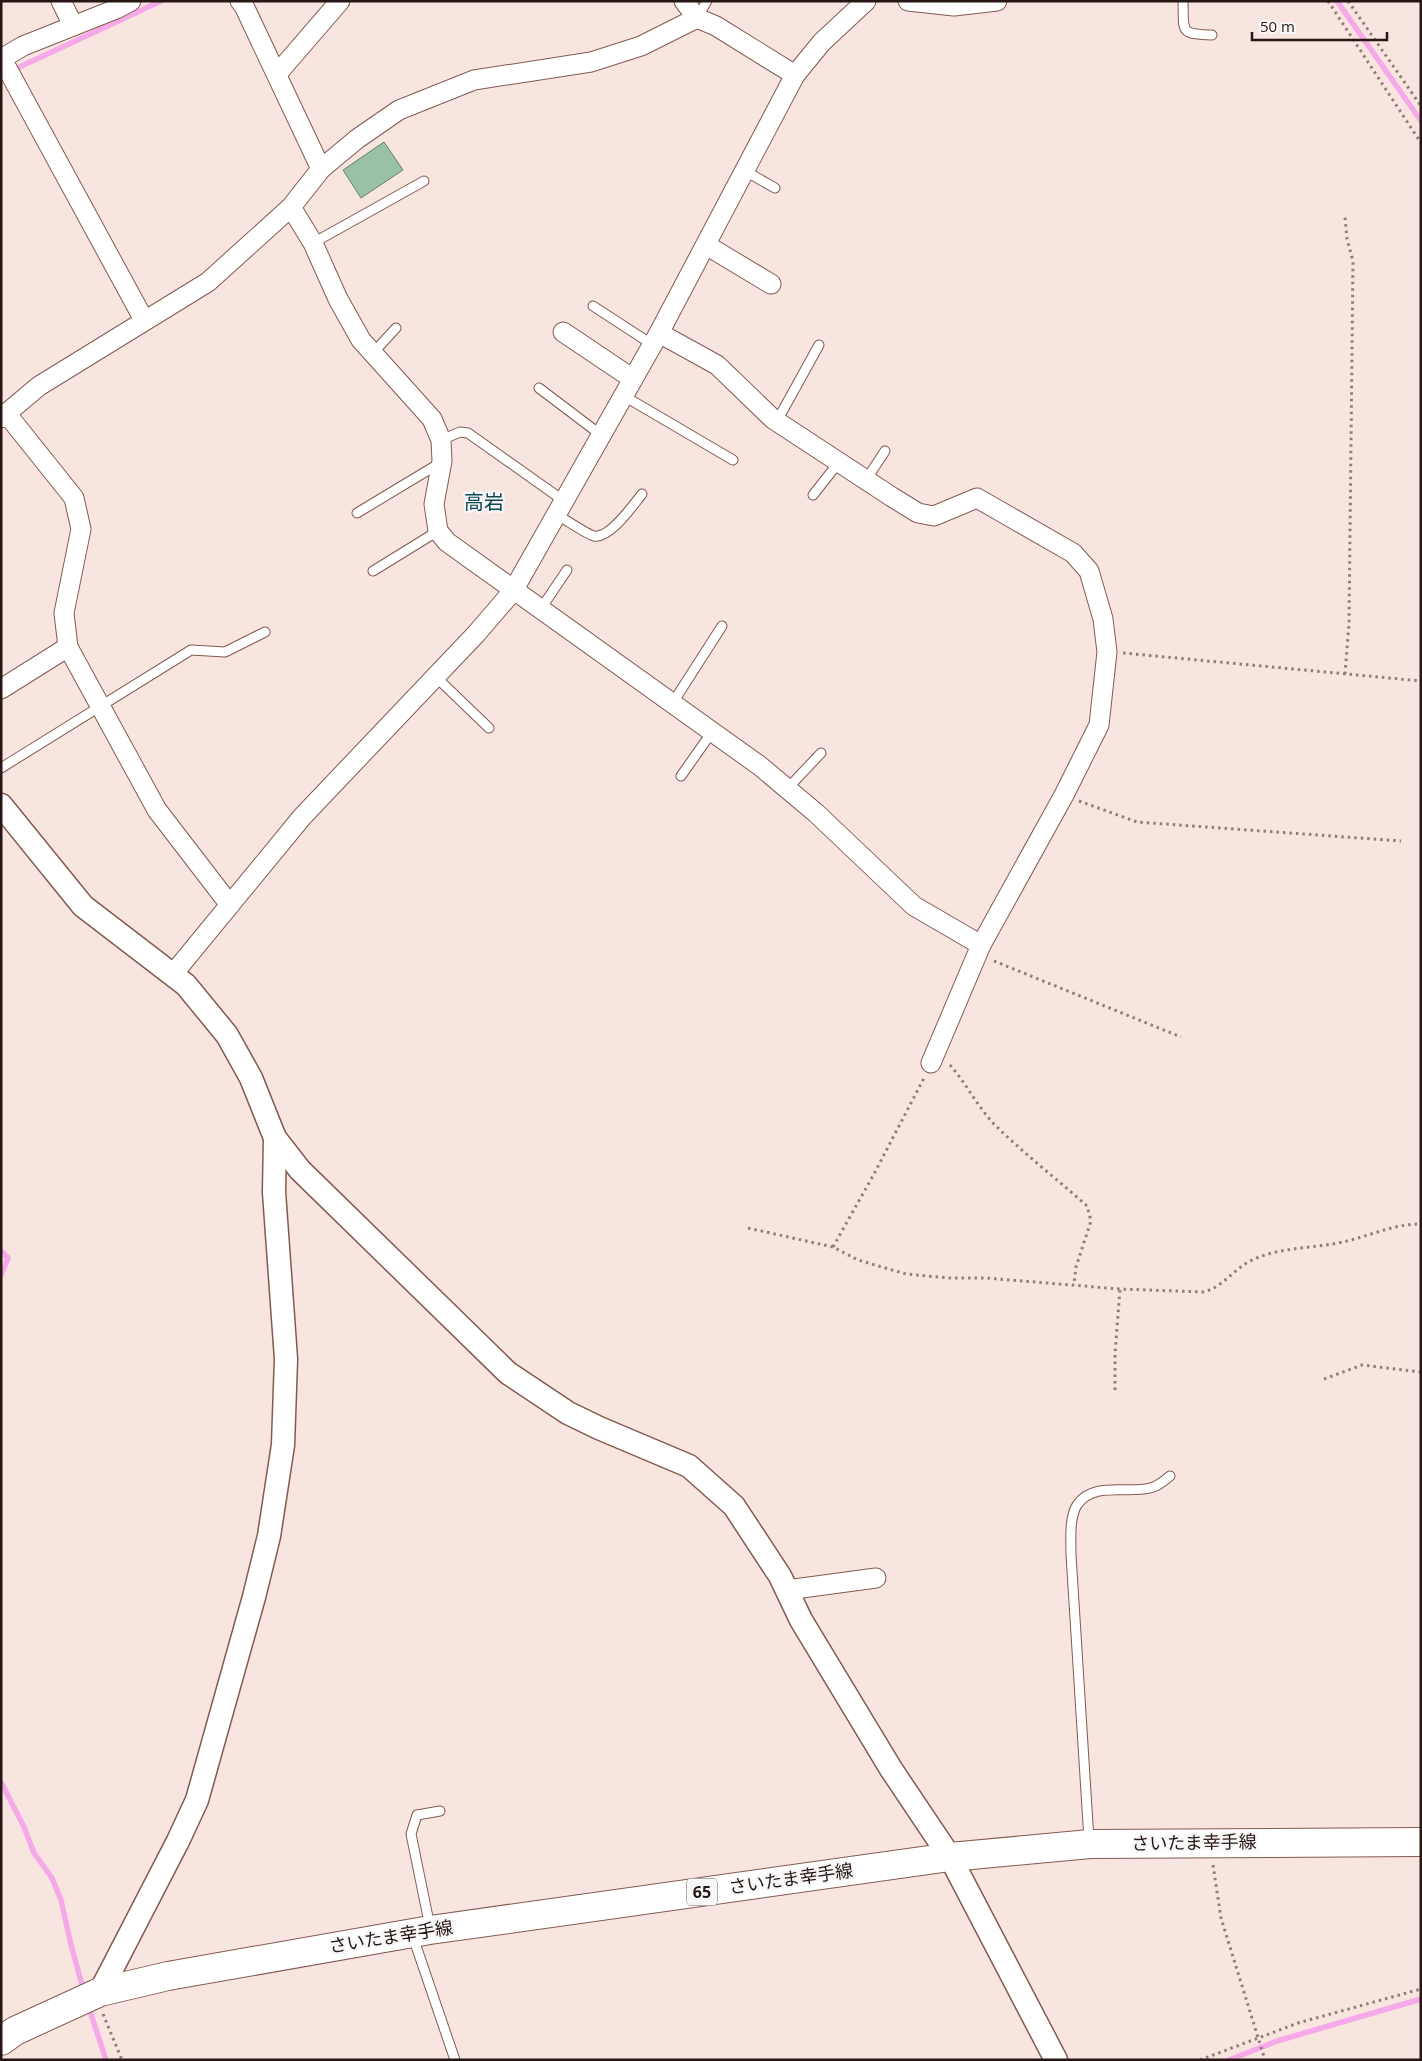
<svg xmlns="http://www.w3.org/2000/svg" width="1422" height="2061" font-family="'Open Sans','Noto Sans JP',sans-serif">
<rect width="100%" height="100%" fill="#f9e5e0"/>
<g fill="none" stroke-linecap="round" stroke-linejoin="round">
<g stroke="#f6a9e8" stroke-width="5.5">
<polyline points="1337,1 1421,121"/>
<polyline points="11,71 161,1"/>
<polyline points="1,1251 8,1258 1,1275"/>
<polyline points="1,1782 24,1827 34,1853 52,1878 61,1900 71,1945 84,1992"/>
<polyline points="88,2005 106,2060"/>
<polyline points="1229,2060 1277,2041 1421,1999"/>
</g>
</g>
<polygon fill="#9ac1a5" stroke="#5f8369" points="384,142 403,170 361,198 343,170"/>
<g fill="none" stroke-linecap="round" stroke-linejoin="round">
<g stroke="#835a50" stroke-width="11">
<g id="service">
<path d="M1183 1C1184 32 1179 34 1212 35"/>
<polyline points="697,18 707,1"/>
<polyline points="745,171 775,188"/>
<polyline points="313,243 424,181"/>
<polyline points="593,306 653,345"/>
<polyline points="373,353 396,328"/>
<polyline points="539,388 601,435"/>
<polyline points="624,396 733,460"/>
<polyline points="777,421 819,345"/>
<polyline points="441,440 460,432 468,433 564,501"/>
<polyline points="866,480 885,451"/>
<polyline points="813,495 839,462"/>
<polyline points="357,513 440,463"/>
<path d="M557 515C565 519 586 534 594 536 610 539 633 505 642 494"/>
<polyline points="373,571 438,531"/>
<polyline points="540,610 567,570"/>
<polyline points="436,677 489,728"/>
<polyline points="672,704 722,626"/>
<polyline points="1,768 191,650 225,652 265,632"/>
<polyline points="681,776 712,732"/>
<polyline points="787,789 821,753"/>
<path d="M1089 1840 1071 1555C1071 1540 1069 1518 1077 1505 1093 1481 1127 1494 1150 1488 1157 1487 1164 1481 1170 1476"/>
<polyline points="430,1927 411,1834 417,1815 440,1811"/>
<polyline points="413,1937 455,2060"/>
</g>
</g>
<g stroke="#835a50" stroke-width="21">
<g id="minor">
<polyline points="61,1 73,25"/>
<polyline points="240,1 244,6 321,169"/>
<polyline points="684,1 697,18 716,26 795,75"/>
<polyline points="908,1 954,6 997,1"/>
<polyline points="1,59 23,46 116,9 131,1"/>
<polyline points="2,59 144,320"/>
<polyline points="277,74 340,1"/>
<polyline points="291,207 313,243 338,299 361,340 432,419 441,440 442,461 434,504 438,531 447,542 760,766 816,813 914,906 981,945"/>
<polyline points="706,245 771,284"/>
<polyline points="563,332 633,379"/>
<polyline points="659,333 717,365 773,419 892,497 918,513 934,516 977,498 1073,553 1089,571 1103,619 1107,652 1099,725 1064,795 981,945 931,1063"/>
<polyline points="6,413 74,498 81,529 64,613 68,647 157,810 230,905"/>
<polyline points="1,418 39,386 208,282 291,207 321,169 357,139 399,110 474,80 591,62 641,46 697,18"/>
<polyline points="1,689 68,647"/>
<polyline points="173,974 302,817 476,634 513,591 659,333 795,75 822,42 866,1"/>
<polyline points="787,1590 876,1578"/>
</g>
</g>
<g stroke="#835a50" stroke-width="25">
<g id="tertiary">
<polyline points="1,805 83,906 186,985 227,1035 251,1078 275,1138 300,1170 508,1373 568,1413 599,1428 689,1466 734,1506 780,1576 801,1620 891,1769 950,1857 1056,2060"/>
<polyline points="100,1992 178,1841 197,1800 254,1597 269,1536 283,1445 286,1359 274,1192 275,1138"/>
</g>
</g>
<g stroke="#835a50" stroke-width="30">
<polyline id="primary" points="1,2041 15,2031 100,1992 168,1976 430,1930 950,1857 1090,1844 1421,1842"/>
</g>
<g stroke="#907d79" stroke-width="3" stroke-dasharray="2.5 4" stroke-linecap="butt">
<polyline points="1328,1 1421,143"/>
<polyline points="1348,1 1421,106"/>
<polyline points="1123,653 1421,681"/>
<polyline points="1345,674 1349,624 1353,261 1347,239 1345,217"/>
<polyline points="1079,801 1137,822 1401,841"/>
<polyline points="994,961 1181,1037"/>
<path d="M950 1065C966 1083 977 1106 994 1124 1023 1153 1057 1179 1087 1206L1091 1221 1076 1267 1074 1284"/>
<path d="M748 1228 833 1247 858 1260 906 1274 949 1278H986L1120 1289 1203 1292C1222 1288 1234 1269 1250 1261 1280 1246 1316 1249 1347 1241 1372 1235 1394 1224 1421 1224"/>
<polyline points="833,1247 874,1174 924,1078"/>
<polyline points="1324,1379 1362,1365 1421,1372"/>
<polyline points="1115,1390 1115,1354 1120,1289"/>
<polyline points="1213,1865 1221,1918 1265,2060"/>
<polyline points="103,2014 122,2060"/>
<polyline points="1200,2060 1298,2023 1421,1989"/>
</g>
<use href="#service" stroke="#fff" stroke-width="9"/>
<use href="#minor" stroke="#fff" stroke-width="19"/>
<use href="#tertiary" stroke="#fff" stroke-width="22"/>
<use href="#primary" stroke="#fff" stroke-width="28"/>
</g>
<g text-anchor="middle" stroke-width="4.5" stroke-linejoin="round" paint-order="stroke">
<rect fill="#f7f7f7" stroke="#655a57" stroke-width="1" x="687" y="1878.5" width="30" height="27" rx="4"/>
<g font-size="16" font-weight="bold" fill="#271613">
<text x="702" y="1898">65</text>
</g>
<g font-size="18" fill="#271613" stroke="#f7f7f7">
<text transform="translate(1194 1843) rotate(-1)" y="6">さいたま幸手線</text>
<text transform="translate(791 1879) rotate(-8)" y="6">さいたま幸手線</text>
<text transform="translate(391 1937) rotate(-9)" y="6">さいたま幸手線</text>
</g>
<g font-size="20" fill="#0d4954" stroke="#f7f7f7">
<text x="484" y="509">高岩</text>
</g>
</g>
<rect width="1422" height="2061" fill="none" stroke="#271613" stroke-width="5"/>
<path d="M1252 32v8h135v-8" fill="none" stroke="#271613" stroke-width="2.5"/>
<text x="1260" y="32" font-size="15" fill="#271613" stroke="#f7f7f7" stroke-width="4" paint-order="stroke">50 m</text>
</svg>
